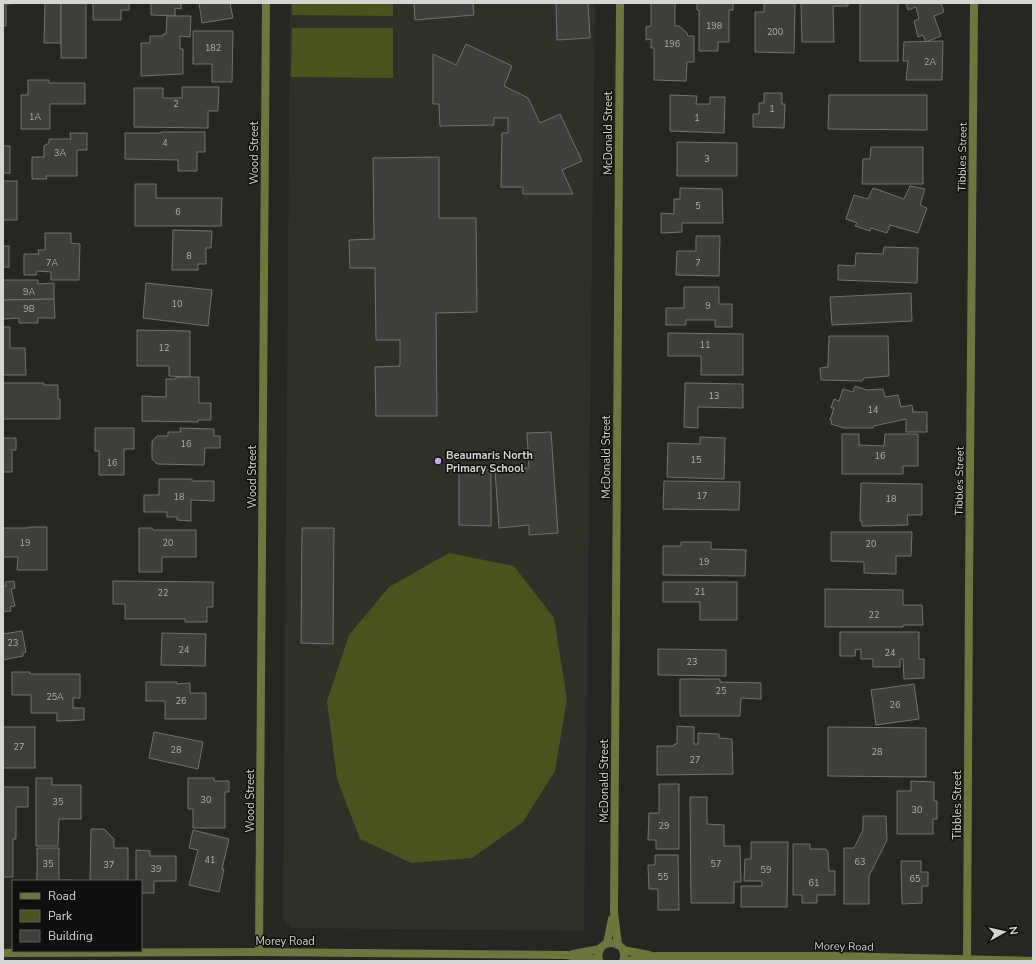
<svg xmlns="http://www.w3.org/2000/svg" width="1036" height="964" font-family="'Nunito Sans',sans-serif">
<rect width="100%" height="100%" fill="#262722"/>
<polygon fill="#2f3128" points="290,3 595,3 584,931 292,928 283,919"/>
<g fill="#4a521d">
<polygon points="292,3 393,3 393,16 292,15"/>
<polygon points="292,28 393,28 393,78 291,77"/>
<polygon points="449,553 514,566 554,618 567,699 555,771 523,822 472,858 411,863 360,839 337,779 327,701 349,635 389,587"/>
</g>
<g fill="#3e3f3a" stroke="#71726d">
<polygon points="3,3 25,3 6,4 6,26 3,26"/>
<polygon points="45,3 61,3 61,43 44,43"/>
<rect x="61" y="3" width="25" height="55"/>
<polygon points="93,3 129,3 129,10 121,10 121,20 93,20"/>
<polygon points="151,3 181,3 181,9 175,8 175,16 151,15"/>
<polygon points="199,3 230,3 233,18 202,23"/>
<polygon points="414,3 473,3 474,15 415,20"/>
<polygon points="556,3 588,3 590,38 557,40"/>
<polygon points="651,3 675,3 675,26 679,26 687,33 688,36 694,36 694,62 687,62 686,81 654,80 654,48 651,48 651,39 646,40 646,27 651,26"/>
<polygon points="697,3 733,3 733,10 729,10 729,42 718,42 718,51 699,51 699,10 697,10"/>
<polygon points="764,3 795,3 794,53 755,52 755,12 764,12"/>
<polygon points="801,3 848,3 848,6 833,6 834,42 802,42"/>
<rect x="860" y="3" width="38" height="58"/>
<polygon points="906,3 941,3 944,12 934,16 941,36 926,42 923,35 918,37 914,21 919,19 916,7 908,10"/>
<polygon points="167,16 191,16 190,37 180,36 180,49 183,49 183,74 141,76 141,43 150,43 150,36 163,36 163,34 166,34"/>
<polygon points="193,31 233,31 232,82 212,82 212,64 193,64"/>
<polygon points="943,41 942,80 906,80 908,61 903,61 904,42"/>
<polygon points="466,44 512,66 504,86 528,98 540,123 560,114 582,161 562,170 573,194 523,194 523,187 501,187 502,133 508,133 508,118 494,118 494,125 440,126 439,104 433,104 433,54 456,65"/>
<polygon points="28,80 49,80 49,83 85,83 85,104 50,104 50,129 21,129 21,95 28,95"/>
<polygon points="182,87 219,87 218,111 208,111 208,128 134,127 134,88 163,88 163,98 182,98"/>
<polygon points="764,93 782,93 782,104 785,104 784,128 753,127 753,114 759,114 759,103 764,103"/>
<polygon points="670,95 697,96 696,104 710,104 710,97 725,97 724,133 670,131"/>
<polygon points="829,95 927,95 927,130 828,129"/>
<polygon points="161,132 205,132 205,152 197,152 197,171 178,171 178,160 125,159 125,133 161,133"/>
<polygon points="70,133 87,133 87,150 77,150 77,176 46,176 47,179 32,179 32,157 44,157 44,146 49,143 49,139 71,139"/>
<polygon points="677,142 737,143 737,176 677,176"/>
<rect x="3" y="146" width="7" height="27"/>
<polygon points="871,147 923,147 923,184 862,184 863,159 870,159"/>
<polygon points="439,157 439,218 476,218 477,312 436,313 437,416 376,416 375,367 400,366 400,340 376,340 375,268 350,268 349,240 374,239 373,158"/>
<rect x="3" y="181" width="14" height="39"/>
<polygon points="135,184 156,184 156,198 222,198 221,226 135,226"/>
<polygon points="910,186 925,189 920,205 927,208 918,233 890,225 887,233 871,228 870,231 855,226 857,223 846,219 854,195 868,199 873,188 904,199"/>
<polygon points="680,188 722,189 723,223 682,223 682,232 661,233 661,213 674,214 674,199 680,199"/>
<polygon points="173,230 212,231 211,248 206,248 206,264 198,264 198,270 172,270"/>
<polygon points="45,233 71,233 71,243 80,244 79,280 51,280 51,272 37,271 36,275 24,275 24,254 39,254 38,250 45,250"/>
<polygon points="696,236 720,236 719,276 676,275 677,251 696,251"/>
<rect x="3" y="246" width="6" height="21"/>
<polygon points="884,247 918,248 917,283 838,280 838,265 855,266 856,253 883,254"/>
<polygon points="3,280 38,280 38,284 54,283 54,299 3,300"/>
<polygon points="146,283 212,290 208,326 143,318"/>
<polygon points="684,287 719,287 719,304 732,304 732,327 715,327 715,320 686,320 686,325 666,325 666,308 684,308"/>
<polygon points="911,293 912,321 832,325 830,297"/>
<polygon points="54,299 55,318 38,318 38,323 19,323 19,318 3,319 3,300"/>
<polygon points="3,327 10,327 10,348 25,348 26,375 3,375"/>
<polygon points="137,330 190,331 190,377 169,376 169,366 137,366"/>
<polygon points="668,333 743,334 743,375 701,375 701,356 668,356"/>
<polygon points="829,336 888,336 889,376 864,378 862,381 821,380 820,368 828,367"/>
<polygon points="176,377 199,377 199,403 211,403 211,420 198,420 198,422 142,421 142,396 166,397 166,379 176,379"/>
<polygon points="3,383 44,383 44,385 58,385 58,399 60,399 60,419 3,419"/>
<polygon points="685,383 743,384 743,408 698,407 698,428 684,427"/>
<polygon points="855,386 867,390 883,389 885,397 898,395 901,407 912,405 913,412 927,412 927,432 906,432 906,419 874,426 873,428 844,428 831,424 832,421 830,420 834,408 831,408 834,399 839,401 843,389 853,392"/>
<polygon points="95,428 134,428 134,449 124,449 124,475 99,475 99,451 95,451"/>
<polygon points="180,428 214,429 214,436 220,436 220,448 205,448 204,465 157,464 152,459 152,441 157,436 168,436 168,432 181,432"/>
<polygon points="551,432 558,533 529,535 529,525 499,528 495,470 529,468 527,433"/>
<polygon points="842,434 859,434 859,445 884,446 885,434 918,434 918,466 903,466 903,474 842,474"/>
<polygon points="700,437 725,438 724,479 667,477 668,443 700,444"/>
<polygon points="3,438 16,438 16,450 12,450 12,472 3,472"/>
<polygon points="459,470 491,470 491,526 459,525"/>
<polygon points="159,479 192,479 192,481 214,481 214,501 191,500 191,521 177,520 177,517 167,517 167,512 144,512 144,495 159,495"/>
<polygon points="664,481 740,482 739,510 663,509"/>
<polygon points="861,483 922,484 922,515 907,515 908,525 862,526 862,521 860,521"/>
<polygon points="29,527 47,527 47,570 17,570 18,557 3,557 3,528 29,528"/>
<polygon points="139,528 152,528 153,530 196,530 196,557 162,557 162,572 139,572"/>
<polygon points="302,528 334,528 333,644 301,643"/>
<polygon points="831,532 912,532 911,556 896,556 896,574 864,573 864,562 831,561"/>
<polygon points="681,542 711,542 711,549 746,550 745,576 663,575 663,546 681,546"/>
<polygon points="14,581 15,588 11,589 15,606 10,607 11,611 3,612 3,586 6,586 5,582"/>
<polygon points="113,581 213,582 213,607 207,607 207,622 185,622 185,619 125,619 125,604 113,604"/>
<polygon points="663,582 737,582 737,620 700,620 700,602 663,602"/>
<polygon points="825,589 903,590 903,605 922,605 923,625 903,625 903,627 825,627"/>
<polygon points="22,631 26,652 23,653 23,656 3,660 3,634"/>
<polygon points="840,632 919,632 919,659 924,659 924,678 904,679 903,659 900,659 900,667 873,667 873,659 861,659 861,650 856,649 855,656 840,656"/>
<polygon points="162,633 206,634 205,666 161,665"/>
<polygon points="658,649 726,650 726,676 658,675"/>
<polygon points="12,672 30,672 30,674 80,674 80,698 73,698 73,708 84,708 84,720 57,721 57,713 31,713 31,695 12,695"/>
<polygon points="680,679 720,679 720,682 761,683 761,699 741,698 740,716 680,716"/>
<polygon points="146,682 177,682 177,684 190,683 190,693 206,693 206,719 165,719 165,701 146,701"/>
<polygon points="914,684 919,719 876,725 871,690"/>
<polygon points="677,726 694,727 694,744 698,744 698,733 719,734 719,738 732,739 733,774 657,775 657,746 674,746 674,744 677,744"/>
<rect x="3" y="727" width="32" height="41"/>
<polygon points="828,727 926,728 926,777 828,776"/>
<polygon points="154,732 203,742 198,769 149,758"/>
<polygon points="36,778 52,778 52,785 81,785 81,819 59,819 58,846 36,846"/>
<polygon points="188,778 214,778 214,781 229,781 229,792 225,792 225,828 193,828 193,809 188,809"/>
<polygon points="911,781 934,782 934,801 937,801 937,819 933,819 933,834 897,834 897,791 911,791"/>
<polygon points="659,784 679,784 679,849 656,849 656,840 648,840 649,813 659,813"/>
<polygon points="3,787 28,787 28,807 16,807 16,839 13,839 13,877 3,877"/>
<polygon points="690,797 707,797 707,824 724,825 724,846 740,846 741,882 734,882 734,903 691,903"/>
<polygon points="863,816 886,816 887,840 869,876 869,904 844,904 844,848 854,848 863,830"/>
<polygon points="91,829 104,829 114,839 114,848 128,848 128,881 90,881"/>
<polygon points="193,830 229,839 222,869 224,869 219,892 189,885 198,850 189,848"/>
<polygon points="751,842 788,842 787,907 741,907 741,886 762,886 762,881 744,881 745,859 751,859"/>
<polygon points="793,844 810,844 810,849 826,849 828,852 829,871 835,871 835,895 817,895 817,903 802,903 802,895 793,895"/>
<polygon points="37,848 59,848 59,880 72,880 72,881 37,881"/>
<polygon points="136,850 150,851 150,856 176,856 176,881 154,881 154,893 141,893 141,881 136,881"/>
<polygon points="655,855 678,855 679,910 658,910 658,889 649,889 648,865 655,865"/>
<polygon points="901,861 921,861 921,872 928,872 928,886 922,886 922,903 902,904"/>
</g>
<g fill="none" stroke-linecap="round" stroke-linejoin="round">
<g stroke="#6d763e" stroke-width="8">
<polyline points="607,943 612,919"/>
<polyline points="618,945 614,912 620,3"/>
<polyline points="623,950 649,955"/>
<polyline points="259,952 266,3"/>
<polyline points="3,953 259,952 566,955 599,960"/>
<polyline points="573,954 600,949"/>
<polyline points="967,960 969,587 974,3"/>
<path d="M599 961C593 936 631 938 623 961"/>
<polyline points="627,961 656,956 833,956 1033,961"/>
</g>
</g>
<circle fill="#bea9f4" stroke="#0f100e" stroke-width="1.5" cx="438" cy="461" r="4"/>
<g text-anchor="middle" stroke-width="3" stroke-linejoin="round" paint-order="stroke">
<g font-size="9" fill="#afb0ad">
<text x="714" y="29">198</text>
<text x="775" y="35">200</text>
<text x="672" y="47">196</text>
<text x="213" y="51">182</text>
<text x="930" y="65">2A</text>
<text x="176" y="107">2</text>
<text x="772" y="112">1</text>
<text x="35" y="120">1A</text>
<text x="697" y="121">1</text>
<text x="165" y="146">4</text>
<text x="60" y="156">3A</text>
<text x="707" y="162">3</text>
<text x="698" y="209">5</text>
<text x="178" y="215">6</text>
<text x="189" y="259">8</text>
<text x="52" y="266">7A</text>
<text x="698" y="266">7</text>
<text x="29" y="295">9A</text>
<text x="177" y="307">10</text>
<text x="708" y="309">9</text>
<text x="29" y="312">9B</text>
<text x="705" y="348">11</text>
<text x="164" y="351">12</text>
<text x="714" y="399">13</text>
<text x="873" y="413">14</text>
<text x="186" y="447">16</text>
<text x="880" y="459">16</text>
<text x="696" y="463">15</text>
<text x="112" y="466">16</text>
<text x="702" y="499">17</text>
<text x="179" y="500">18</text>
<text x="891" y="502">18</text>
<text x="25" y="546">19</text>
<text x="168" y="546">20</text>
<text x="871" y="547">20</text>
<text x="704" y="565">19</text>
<text x="700" y="595">21</text>
<text x="163" y="596">22</text>
<text x="874" y="618">22</text>
<text x="13" y="646">23</text>
<text x="184" y="653">24</text>
<text x="890" y="656">24</text>
<text x="692" y="665">23</text>
<text x="721" y="694">25</text>
<text x="55" y="700">25A</text>
<text x="181" y="704">26</text>
<text x="895" y="708">26</text>
<text x="19" y="750">27</text>
<text x="176" y="753">28</text>
<text x="877" y="755">28</text>
<text x="695" y="763">27</text>
<text x="206" y="803">30</text>
<text x="58" y="805">35</text>
<text x="917" y="813">30</text>
<text x="664" y="829">29</text>
<text x="210" y="863">41</text>
<text x="860" y="865">63</text>
<text x="48" y="867">35</text>
<text x="716" y="867">57</text>
<text x="109" y="868">37</text>
<text x="156" y="872">39</text>
<text x="766" y="873">59</text>
<text x="663" y="880">55</text>
<text x="915" y="882">65</text>
<text x="814" y="886">61</text>
</g>
<g font-size="11" fill="#d5d5d3" stroke="#0f100e">
<text transform="translate(608 133) rotate(-90)" y="4">McDonald Street</text>
<text transform="translate(254 153) rotate(-90)" y="4">Wood Street</text>
<text transform="translate(962 157) rotate(-89)" y="4">Tibbles Street</text>
<text transform="translate(606 457) rotate(-90)" y="4">McDonald Street</text>
<text transform="translate(252 477) rotate(-90)" y="4">Wood Street</text>
<text transform="translate(959 481) rotate(-89)" y="4">Tibbles Street</text>
<text transform="translate(604 781) rotate(-90)" y="4">McDonald Street</text>
<text transform="translate(250 801) rotate(-90)" y="4">Wood Street</text>
<text transform="translate(957 805) rotate(-90)" y="4">Tibbles Street</text>
<text x="285" y="945">Morey Road</text>
<text transform="translate(844 946) rotate(1)" y="4">Morey Road</text>
</g>
<g font-size="11" font-weight="bold" fill="#d5d5d3" stroke="#0f100e" text-anchor="start">
<text x="446" y="459">Beaumaris North<tspan x="446" dy="13">Primary School</tspan></text>
</g>
</g>
<rect width="1036" height="964" fill="none" stroke="#d5d5d3" stroke-width="8"/>
<rect x="12" y="880" width="130" height="72" fill="#0f100e" stroke="#5e5f5d"/>
<rect x="20" y="893" width="20" height="6" fill="#6d763e" stroke="#5e5f5d"/>
<text x="48" y="900" font-size="12" fill="#d5d5d3">Road</text>
<rect x="20" y="910" width="20" height="12" fill="#4a521d" stroke="#5e5f5d"/>
<text x="48" y="920" font-size="12" fill="#d5d5d3">Park</text>
<rect x="20" y="930" width="20" height="12" fill="#3e3f3a" stroke="#5e5f5d"/>
<text x="48" y="940" font-size="12" fill="#d5d5d3">Building</text>
<g transform="translate(1004 932) rotate(82)" stroke="#0f100e" stroke-width="3" paint-order="stroke">
<path d="M0-3L7 15L0 10L-7 15Z" fill="#d5d5d3"/>
<text y="-6" font-size="11" font-weight="bold" text-anchor="middle" fill="#d5d5d3">N</text>
</g>
</svg>
